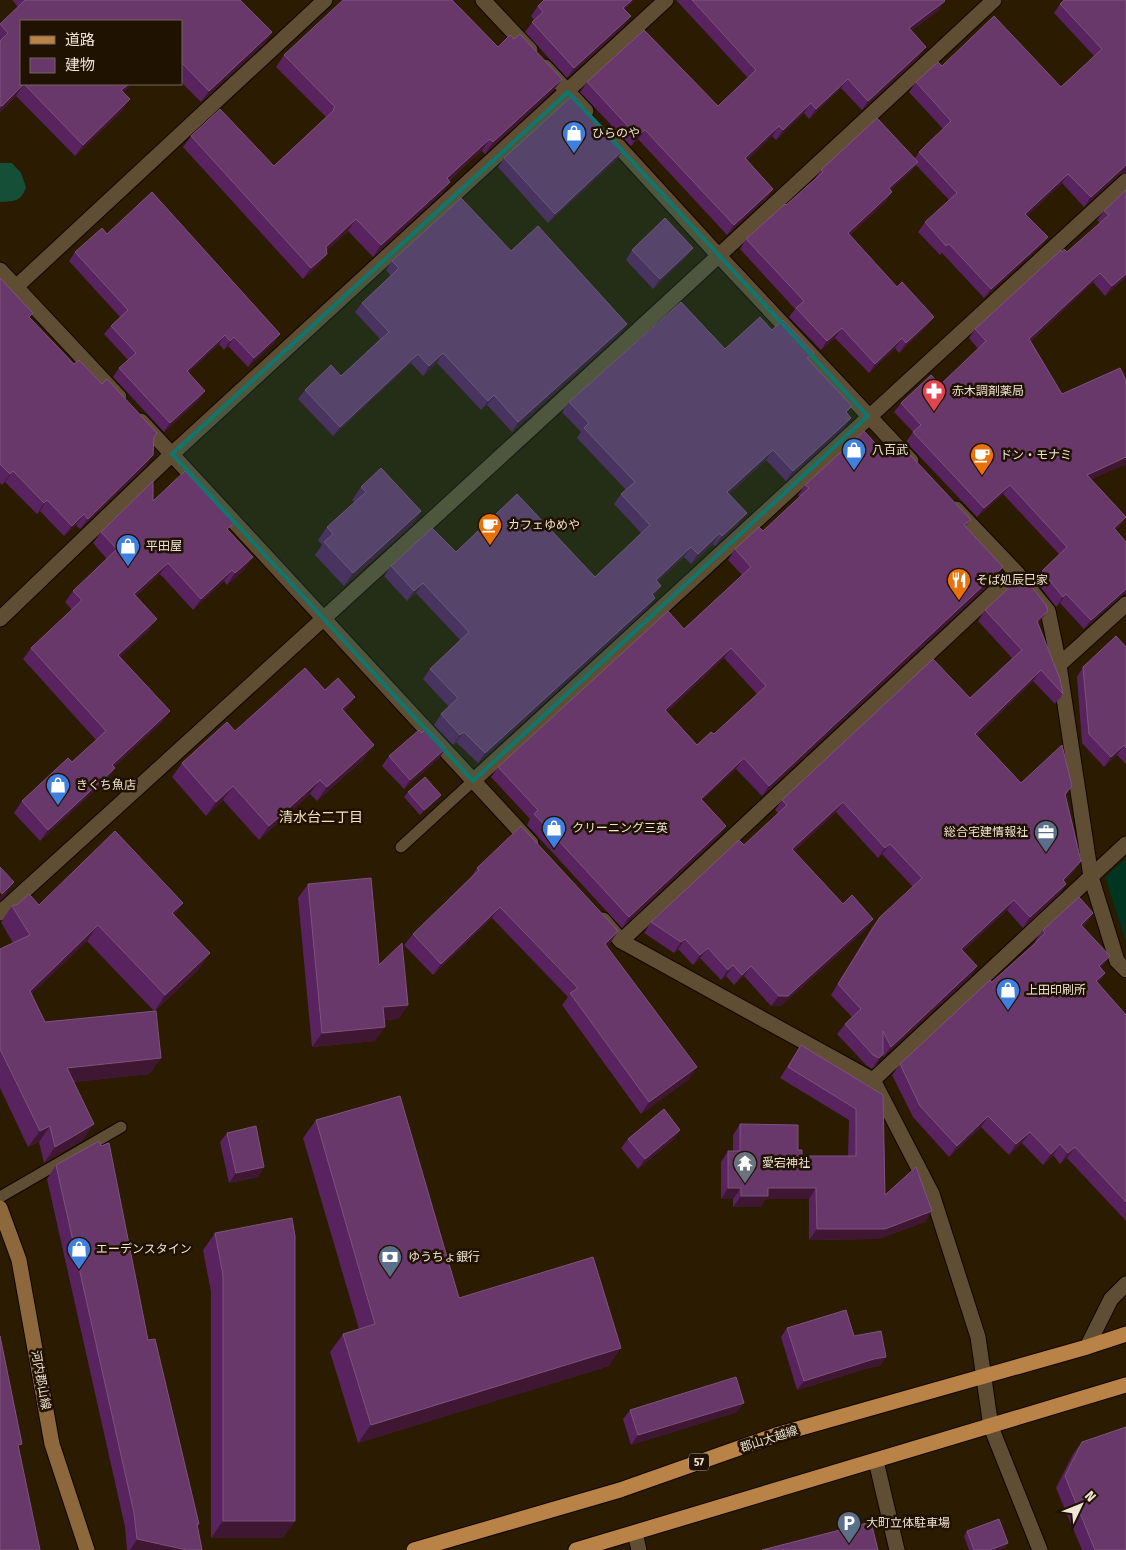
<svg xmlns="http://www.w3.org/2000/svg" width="1126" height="1550" font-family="'Fira Sans Condensed','Noto Sans JP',sans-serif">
<rect width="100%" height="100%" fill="#2a1b01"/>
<polygon fill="#003521" points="1126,858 1126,942 1105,877"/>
<path fill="#154f37" d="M0 163H12L21 173 26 187C21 202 15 201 0 202Z"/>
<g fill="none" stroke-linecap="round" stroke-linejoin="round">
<g stroke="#120500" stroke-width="13">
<g id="lane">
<polyline points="401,847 473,781"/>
<polyline points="0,1197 121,1127"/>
</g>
</g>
<g stroke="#120500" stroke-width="17">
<g id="street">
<polyline points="483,0 530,50"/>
<polyline points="545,67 586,111"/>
<polyline points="610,137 719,256 911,461"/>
<polyline points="0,270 119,397"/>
<polyline points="16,287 325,0"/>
<polyline points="141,421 531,843"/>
<polyline points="956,509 1016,572 1048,611 1059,665 1091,877 1117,961 1126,970"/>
<polyline points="0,619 172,454 666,0"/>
<polyline points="1059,665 1126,604"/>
<polyline points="473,781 1126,181"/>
<path d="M0 913C333 611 665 307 994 0"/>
<polyline points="603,920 621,941 873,1080 932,1194 978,1337 991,1427 1040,1550"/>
<polyline points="621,941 1016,572"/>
<polyline points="873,1080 1126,844"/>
<polyline points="1087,1347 1111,1299 1126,1284"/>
<polyline points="876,1461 897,1550"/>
<polyline points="635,1533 639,1550"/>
</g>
</g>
<g stroke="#120500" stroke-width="17">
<polyline id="secondary" points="0,1208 19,1260 52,1444 87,1550"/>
</g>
<g stroke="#120500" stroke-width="17">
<g id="primary">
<polyline points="414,1550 620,1490 776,1435 1087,1347 1126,1334"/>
<polyline points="576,1550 1126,1385"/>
</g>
</g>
<use href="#lane" stroke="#5f4e33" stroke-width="11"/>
<use href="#street" stroke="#5f4e33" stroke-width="15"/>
<use href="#secondary" stroke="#8c683c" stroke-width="15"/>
<use href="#primary" stroke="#b98246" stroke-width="15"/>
</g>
<g fill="#58235e" fill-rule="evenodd">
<polygon points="12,0 240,0 272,32 264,44 201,102 181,82 181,21 123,93 122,111 75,156 16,96 0,112 0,25 18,7"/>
<polygon points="676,0 944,0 938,11 911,31 919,57 862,110 841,88 809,119 804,113 776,140 772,136 747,160 773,189 766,199 727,235 638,139 631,146 580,92 587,82 718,106 748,78"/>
<polygon points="1126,0 1126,173 1120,174 1084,207 1062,183 1027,216 1048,237 1041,246 984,298 942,253 940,255 918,232 925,222 949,200 916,165 911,171 891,190 886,201 850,235 927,326 899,353 895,348 869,373 835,338 821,350 789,317 795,309 740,249 746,239 786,205 814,180 821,170 915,158 919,152 943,129 909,92 916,82 942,66 1061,87 1094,56 1054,13 1060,4"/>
<polygon points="454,2 498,47 514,39 562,79 554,90 485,154 482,151 475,156 449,181 442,193 373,257 348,231 327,250 319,265 303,279 183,147 191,136 274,166 326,117 276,67 284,55"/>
<polygon points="538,6 624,10 624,26 567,78 525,32 534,20 531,16"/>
<polygon points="623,150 617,159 548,223 498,167 504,158"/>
<polygon points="1126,190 1126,277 1105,296 1093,282 1031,341 1062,394 1126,380 1126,464 1091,479 1120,526 1115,530 1126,542 1126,594 1125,593 1084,629 1060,603 1056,607 1035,580 1042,571 1059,554 1003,494 977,517 906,442 913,432 894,412 901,403 940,385 978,349 969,338 975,329 1062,252 1067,252 1100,223 1097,220 1104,211"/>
<polygon points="107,234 274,343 248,367 228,346 224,350 219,344 189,372 199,400 164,432 113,377 119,368 128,360 104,334 111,326 120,317 69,261 75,252"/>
<polygon points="693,248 686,257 653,289 626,260 632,250"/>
<polygon points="511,251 621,333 512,432 487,405 481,410 437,363 423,376 411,363 333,436 298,399 305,390 341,376 380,339 355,312 362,303 391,276 386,270 392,261"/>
<polygon points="0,278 30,318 74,364 154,439 146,466 80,529 76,525 64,536 40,511 37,514 5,482 2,485 0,483"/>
<polygon points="772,330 809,360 847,414 844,428 786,481 766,460 729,494 739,523 715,546 713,544 691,564 684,557 657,582 654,596 648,608 478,763 456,742 453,745 434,725 441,714 449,707 423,679 430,669 460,640 416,593 407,601 384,576 391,566 456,552 595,577 642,534 614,504 621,494 626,490 577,438 581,432 562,412 569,402 725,349"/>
<path d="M887 456 971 520 965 527 996 578 762 796 736 769 702 800 726 826 719 836 622 928 527 825 530 819 491 777 498 767 684 629 742 575 728 560 735 549 763 531 800 497 798 495 805 485ZM724 658 757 694 714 734 697 745 667 712Z"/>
<polygon points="361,487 421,511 412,525 344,586 315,555 322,545 318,540 327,527 354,502 352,500"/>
<polygon points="153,501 228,531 245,569 227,585 224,581 193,610 160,574 136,596 149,630 120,657 170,711 162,722 114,767 115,768 107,779 40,841 14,813 22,801 72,762 96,740 23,659 31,648 72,610 65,602 73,591 107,559 93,543 101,532"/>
<polygon points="985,610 1040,621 1038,623 1063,694 1055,704 1033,681 977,736 1021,783 1072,786 1065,796 1081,861 1074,871 1064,881 1066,884 1059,894 1023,928 1007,910 963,951 977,966 970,977 883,1057 882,1055 876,1065 872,1069 866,1065 837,1034 845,1024 852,1017 831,995 872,927 880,917 913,887 882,854 878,858 836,812 794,851 843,904 873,919 866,929 781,1006 771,1006 744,976 734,985 726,976 721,980 700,958 693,965 678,949 674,953 644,933 651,922 744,845 778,813 775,810 782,800 970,698 1012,658 978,621"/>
<polygon points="1126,647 1126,764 1117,755 1104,767 1082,743 1077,677 1083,667"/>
<polygon points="345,712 364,759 317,801 310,794 259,840 223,800 206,816 172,777 182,763 235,731"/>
<polygon points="422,733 446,748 439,758 404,789 382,766 389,756"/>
<polygon points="408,792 441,795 437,800 420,815 404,797"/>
<polygon points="477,868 618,931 610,943 607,946 689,1079 641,1114 562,1005 568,997 492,918 433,975 404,945 413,934 471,877"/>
<polygon points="308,884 379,965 408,1005 398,1019 384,1020 375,1041 312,1047 298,898"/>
<path d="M183 903 174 915 199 969 155 1011 161 1058 149 1074 74 1082 83 1140 44 1163 39 1142 28 1147 0 1088V949L13 943 1 922 12 906 39 905ZM87 941 154 1011 45 1022 31 994Z"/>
<polygon points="1093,913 1086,924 1083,927 1102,967 1101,968 1105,973 1098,983 1126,1015 1126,1221 1067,1158 1060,1164 1053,1155 1043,1165 1022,1143 1009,1155 981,1127 949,1157 913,1117 892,1075 900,1064 1036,942 1035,941 1043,930"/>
<polygon points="801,1045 883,1095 885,1195 925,1222 878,1239 809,1240 809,1199 766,1199 760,1207 733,1207 733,1199 721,1199 721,1162 728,1151 733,1151 733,1135 740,1124 798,1150 802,1156 848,1156 849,1120 780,1078"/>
<polygon points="316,1120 459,1298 609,1366 358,1443 330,1352 343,1334 359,1329 303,1138"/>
<polygon points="680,1130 674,1139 638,1169 621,1148 628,1139"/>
<polygon points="227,1133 264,1167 258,1177 229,1183 220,1142"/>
<polygon points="56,1165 148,1340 197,1527 202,1550 127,1550 125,1527 47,1179"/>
<polygon points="215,1233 283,1538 211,1538 211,1292 203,1250"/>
<polygon points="787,1328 854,1336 880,1366 868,1368 797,1390 781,1337"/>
<polygon points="630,1410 737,1412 631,1445 623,1419"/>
<polygon points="1082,1442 1126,1550 1082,1550 1056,1488 1073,1454"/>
<polygon points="967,1531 1008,1543 1005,1548 999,1550 969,1550 964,1536"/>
</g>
<g fill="#3f1733">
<polygon points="632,0 635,0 616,18 623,8"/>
<polygon points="945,1 938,11 902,38 909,28"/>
<polygon points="631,16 624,26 567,78 574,68"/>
<polygon points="272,32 264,44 201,102 209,91"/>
<polygon points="926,47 919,57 862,110 868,101"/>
<polygon points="562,79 554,90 485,154 493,142"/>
<polygon points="848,79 841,88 809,119 816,109"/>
<polygon points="24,84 16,96 0,112 0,109 2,106"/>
<polygon points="129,84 133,84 113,102 121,90"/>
<polygon points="130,99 122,111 75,156 83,145"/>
<polygon points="811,103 804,113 776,140 783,130"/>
<polygon points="779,126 772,136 738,168 745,158"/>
<polygon points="645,130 638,139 631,146 637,136"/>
<polygon points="490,139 482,151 475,156 439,190 447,178 483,145"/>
<polygon points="623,150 617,159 548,223 555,214"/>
<polygon points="918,162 911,171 883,198 889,188"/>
<polygon points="1126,165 1126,173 1120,174 1084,207 1091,197"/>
<polygon points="1068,174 1062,183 1019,224 1025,214"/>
<polygon points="450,182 442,193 373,257 381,245"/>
<polygon points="773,189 766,199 727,235 734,225"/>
<polygon points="892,192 886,201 841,243 848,233"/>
<polygon points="356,219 348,231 318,258 326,247"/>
<polygon points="1048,237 1041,246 984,298 991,289"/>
<polygon points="693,248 686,257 653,289 660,279"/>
<polygon points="327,254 319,265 303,279 311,268"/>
<polygon points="1100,273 1093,282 1023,348 1029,339"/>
<polygon points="1126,274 1126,277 1105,296 1112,286"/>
<polygon points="934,317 927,326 899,353 906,343"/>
<polygon points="627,324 621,333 512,432 518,422"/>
<polygon points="842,328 835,338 821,350 827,341"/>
<polygon points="280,334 274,343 248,367 254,358"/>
<polygon points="225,335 219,344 181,380 187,371"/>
<polygon points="234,337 228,346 224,350 230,341"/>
<polygon points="902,338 895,348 869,373 875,364"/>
<polygon points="443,353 437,363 423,376 429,366"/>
<polygon points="418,354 411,363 333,436 340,427"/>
<polygon points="205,391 199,400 164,432 170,423"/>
<polygon points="494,395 487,405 481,410 488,401"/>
<polygon points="851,418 844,428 786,481 793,471"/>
<polygon points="773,450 766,460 720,503 727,492"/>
<polygon points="153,455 146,466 80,529 88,519"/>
<polygon points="1126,457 1126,464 1081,484 1087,475"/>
<polygon points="13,471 5,482 2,485 10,474"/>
<polygon points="1010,485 1003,494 977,517 984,508"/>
<polygon points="47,500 40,511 37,514 44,503"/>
<polygon points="421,511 412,525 344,586 353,573"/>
<polygon points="747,513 739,523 715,546 722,536"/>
<polygon points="84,514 76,525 64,536 72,526"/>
<polygon points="1126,517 1120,526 1107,538 1114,528"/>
<polygon points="720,533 713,544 691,564 698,554"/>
<polygon points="691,547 684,557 649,590 656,580"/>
<polygon points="253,557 245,569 227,585 235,573"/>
<polygon points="168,563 160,574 126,605 134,594"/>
<polygon points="1003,567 996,578 762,796 769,786"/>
<polygon points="232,570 224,581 193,610 201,599"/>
<polygon points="423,583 416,593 407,601 414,591"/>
<polygon points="661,586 654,596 645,604 652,594"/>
<polygon points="1126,589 1126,592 1125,593 1084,629 1091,620"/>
<polygon points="1066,594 1060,603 1056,607 1063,597"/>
<polygon points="655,598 648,608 478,763 485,753"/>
<polygon points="1048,611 1040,621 1030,631 1037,621"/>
<polygon points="157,619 149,630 110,667 118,655"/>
<polygon points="731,648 724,658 658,720 665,710"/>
<polygon points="1041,670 1033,681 968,744 975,734"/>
<polygon points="355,697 345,711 332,723 342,709"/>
<polygon points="170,711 162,722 104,776 112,765"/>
<polygon points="464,732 456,742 453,745 460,735"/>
<polygon points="374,745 364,759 317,801 327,787"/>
<polygon points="1124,745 1117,755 1104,767 1111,757"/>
<polygon points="446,748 439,758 404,789 410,780"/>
<polygon points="744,758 736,769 693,809 701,799"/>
<polygon points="115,768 107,779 40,841 48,830"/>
<polygon points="320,780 310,794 259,840 269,826"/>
<polygon points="233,786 223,800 206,816 216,802"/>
<polygon points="441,795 437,800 420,815 424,810"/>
<polygon points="843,802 836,812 785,859 792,849"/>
<polygon points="726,826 719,836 622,928 629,917"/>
<polygon points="890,844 882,854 878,858 885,848"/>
<polygon points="1081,861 1074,871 1056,890 1063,880"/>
<polygon points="14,882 5,896 0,901 0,897 2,894"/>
<polygon points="1066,884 1059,894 1023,928 1030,917"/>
<polygon points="1014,900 1007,910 954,959 961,949"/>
<polygon points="183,903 172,919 172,913"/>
<polygon points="500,907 492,918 433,975 441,964"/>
<polygon points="1093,913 1086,924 1073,936 1081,925"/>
<polygon points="873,919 866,929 781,1006 771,1006 779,996"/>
<polygon points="98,925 87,941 18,1007 30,991"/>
<polygon points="618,931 610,943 597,956 605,944"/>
<polygon points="685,939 678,949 674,953 681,942"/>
<polygon points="708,948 700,958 693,965 700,955"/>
<polygon points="210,953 199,969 154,1012 165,995"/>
<polygon points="1110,956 1102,967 1091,977 1099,966"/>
<polygon points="733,965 726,976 721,980 728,970"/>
<polygon points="751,966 744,976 734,985 742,975"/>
<polygon points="977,966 970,977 883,1057 891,1047"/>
<polygon points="1105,973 1098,984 1096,981"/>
<polygon points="408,1005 398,1019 373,1021 383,1007"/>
<polygon points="385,1027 375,1041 312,1047 322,1033"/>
<polygon points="883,1054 876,1065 872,1069 879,1058"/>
<polygon points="161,1058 149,1074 55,1084 67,1068"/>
<polygon points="697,1067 689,1079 641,1114 649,1102"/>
<polygon points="988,1116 981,1127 949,1157 957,1146"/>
<polygon points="94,1124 83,1140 44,1163 55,1147"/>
<polygon points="50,1126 39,1142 28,1147 40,1131"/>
<polygon points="680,1130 674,1139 638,1169 645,1159"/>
<polygon points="1030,1132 1022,1143 1009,1155 1016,1144"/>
<polygon points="1060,1144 1053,1155 1043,1165 1051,1154"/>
<polygon points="1075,1147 1067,1158 1060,1164 1068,1153"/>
<polygon points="264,1167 258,1177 229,1183 236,1173"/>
<polygon points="728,1188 741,1188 733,1199 721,1199"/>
<polygon points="768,1188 816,1188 809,1199 766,1199 760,1207 733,1207 741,1196"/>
<polygon points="932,1211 925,1222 878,1239 809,1240 817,1229"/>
<polygon points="621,1348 609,1366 358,1443 371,1425"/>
<polygon points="886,1357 880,1366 868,1368 797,1390 804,1381 874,1359"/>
<polygon points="744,1403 737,1412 631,1445 638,1435"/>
<polygon points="223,1521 295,1521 283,1538 211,1538"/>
<polygon points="137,1539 187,1550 130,1550"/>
<polygon points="1008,1543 1005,1548 999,1550 990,1550"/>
</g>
<g fill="#69386b" stroke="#7e537b" fill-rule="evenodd">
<polygon points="25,0 240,0 272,32 209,91 181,62 181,21 21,21 21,84 129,84 121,90 130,99 83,145 24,84 2,106 0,105 0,41 8,33 0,24"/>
<polygon points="343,0 452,0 498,47 510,35 514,39 520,34 562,79 493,142 490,139 483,145 447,178 450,182 381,245 356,219 326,247 327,254 311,268 191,136 220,109 274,166 334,110 333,109 335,107 284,55"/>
<polygon points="544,0 632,0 623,8 631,16 574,68 532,22 543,12 538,6"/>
<polygon points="692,0 944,0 945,1 909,28 926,47 868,101 848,79 816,109 811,103 783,130 779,126 745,158 773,189 734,225 645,130 637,136 587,82 644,30 718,106 756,70"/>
<polygon points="1064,0 1126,0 1126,165 1091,197 1068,174 1025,214 1048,237 991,289 949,244 946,246 925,222 957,193 919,152 951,121 916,82 938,62 942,66 994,16 1061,87 1102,49 1060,4"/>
<polygon points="573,95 623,150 555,214 504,158"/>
<polygon points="877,118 918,162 889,188 892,192 848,233 897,287 902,282 934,317 906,343 902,338 875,364 842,328 827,341 796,308 804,301 746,239 785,204 786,205 823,172 821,170"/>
<polygon points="1126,190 1126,274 1112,286 1100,273 1029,339 1062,394 1120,368 1126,380 1126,457 1087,475 1126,517 1114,528 1126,542 1126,589 1091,620 1066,594 1063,597 1042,571 1067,547 1010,485 984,508 913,432 921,425 901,403 931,375 940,385 986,341 975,329 1061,250 1062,252 1064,249 1067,252 1109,215 1104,211"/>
<polygon points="152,192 280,334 254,358 234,337 230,341 225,335 187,371 205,391 170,423 119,368 136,353 111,326 128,310 75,252 102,228 107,234"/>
<polygon points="461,198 511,251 538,226 627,324 518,422 494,395 488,401 443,353 429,366 418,354 340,427 305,390 331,365 341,376 389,332 362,303 399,268 392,261"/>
<polygon points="665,218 693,248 660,279 632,250"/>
<polygon points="0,278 33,313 29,317 74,364 79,360 102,384 107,379 157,433 154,437 153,455 88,519 84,514 72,526 47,500 44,503 13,471 10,474 0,464"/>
<polygon points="681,302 725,349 760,317 772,330 783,320 814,353 807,358 852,406 846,412 851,418 793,471 773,450 727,492 747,513 722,536 720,533 698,554 691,547 656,580 661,586 652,594 655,598 485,753 464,732 460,735 441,714 458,698 430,669 469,632 423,583 414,591 391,566 432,528 456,552 517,494 595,577 650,525 621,494 635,482 584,428 589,423 569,402"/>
<path d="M864 431 887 456 900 444 971 520 964 525 1003 567 769 786 744 758 701 799 726 826 629 917 534 814 538 810 498 767 668 611 684 629 751 567 735 549 759 527 763 531 809 488 805 485ZM731 648 766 686 714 734 711 732 697 745 665 710Z"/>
<polygon points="381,468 421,511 353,573 324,542 333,534 327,527 366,492 361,487"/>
<polygon points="185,471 234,523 227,529 253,557 235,573 232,570 201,599 168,563 134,594 157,619 118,655 170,711 112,765 115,768 48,830 22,801 68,758 72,762 106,731 31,648 82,600 73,591 117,549 101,532 153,481 153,501"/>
<polygon points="1016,581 1023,588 1029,583 1046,605 1048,611 1037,621 1060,679 1063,694 1041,670 975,734 1021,783 1062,745 1072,786 1065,794 1081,861 1063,880 1066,884 1030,917 1014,900 961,949 977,966 891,1047 883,1031 883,1054 879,1058 873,1055 845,1024 861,1009 838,984 880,917 922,878 890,844 885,848 843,802 792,849 843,904 852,895 873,919 788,996 779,996 751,966 742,975 733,965 728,970 708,948 700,955 685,939 681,942 651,922 739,840 744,845 787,805 782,800 933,659 970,698 1022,650 985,610"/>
<polygon points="1116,636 1126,647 1126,748 1124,745 1111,757 1089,734 1083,667"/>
<polygon points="305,668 325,690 338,678 355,697 342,709 374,745 327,787 320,780 269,826 233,786 216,802 182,763 227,722 235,731"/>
<polygon points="427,728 446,748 410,780 389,756 419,730 422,733"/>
<polygon points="425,777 441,795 424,810 408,792"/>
<polygon points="521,826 618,931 605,944 697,1067 649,1102 570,993 578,988 500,907 441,964 413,934 479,870 477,868"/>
<polygon points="115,831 183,903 172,913 210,953 165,995 98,925 30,991 45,1022 156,1011 161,1058 67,1068 94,1124 55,1147 50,1126 40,1131 0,1049 0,949 30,935 12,906 18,904 29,894 39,905"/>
<polygon points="0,867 14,882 2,894 0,891"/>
<polygon points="371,878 379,965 402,943 408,1005 383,1007 385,1027 322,1033 308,884"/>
<polygon points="1079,897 1093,913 1081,925 1110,956 1099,966 1105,973 1096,981 1126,1015 1126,1202 1075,1147 1068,1153 1060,1144 1051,1154 1030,1132 1016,1144 988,1116 957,1146 920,1106 900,1064 990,980 992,982 1031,947 1045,933 1043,930"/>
<polygon points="801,1045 883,1095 885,1195 916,1167 932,1211 885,1229 817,1229 816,1188 768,1188 768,1196 741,1196 741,1188 728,1188 728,1151 740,1151 740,1124 798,1125 798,1150 802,1150 802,1156 856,1156 856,1109 788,1067"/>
<polygon points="400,1096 459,1298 593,1257 621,1348 371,1425 343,1334 375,1324 316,1120"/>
<polygon points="664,1109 680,1130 645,1159 628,1139"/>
<polygon points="256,1126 264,1167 236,1173 227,1133"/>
<polygon points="99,1141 101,1146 109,1143 148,1340 155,1339 199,1524 197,1524 202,1550 187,1550 137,1539 134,1513 56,1165"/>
<polygon points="292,1218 295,1236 295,1521 223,1521 223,1275 215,1233"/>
<polygon points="846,1310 854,1336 881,1331 886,1357 874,1359 804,1381 787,1328"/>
<polygon points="0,1336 22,1444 18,1445 40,1550 0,1550"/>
<polygon points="736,1377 744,1403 638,1435 630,1410"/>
<polygon points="1126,1427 1126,1550 1095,1550 1065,1476 1082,1442"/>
<polygon points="999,1519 1008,1543 990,1550 974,1550 967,1531"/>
<polygon points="871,1522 878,1550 762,1550"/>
</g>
<path fill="#0f766e" fill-opacity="0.2" stroke="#0f766e" stroke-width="4" stroke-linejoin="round" d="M568 92 868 416 473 781 172 454Z"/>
<defs>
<g id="shop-pin" transform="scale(1.25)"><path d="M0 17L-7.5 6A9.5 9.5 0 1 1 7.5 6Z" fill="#3f7fe0" stroke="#201200"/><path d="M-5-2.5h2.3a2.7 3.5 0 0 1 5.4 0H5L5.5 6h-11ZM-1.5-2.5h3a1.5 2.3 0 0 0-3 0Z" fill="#fff"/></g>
<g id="pharmacy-pin" transform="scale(1.25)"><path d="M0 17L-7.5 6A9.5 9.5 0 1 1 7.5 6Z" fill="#e0444e" stroke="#201200"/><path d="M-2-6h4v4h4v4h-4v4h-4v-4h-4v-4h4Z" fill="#fff"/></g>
<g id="cafe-pin" transform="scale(1.25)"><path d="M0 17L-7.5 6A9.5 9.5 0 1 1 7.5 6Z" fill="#e8710a" stroke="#201200"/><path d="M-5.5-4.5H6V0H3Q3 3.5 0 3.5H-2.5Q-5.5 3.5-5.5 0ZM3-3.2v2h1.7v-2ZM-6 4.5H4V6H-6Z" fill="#fff"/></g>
<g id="restaurant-pin" transform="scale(1.25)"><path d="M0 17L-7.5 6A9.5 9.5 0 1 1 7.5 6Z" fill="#e8710a" stroke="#201200"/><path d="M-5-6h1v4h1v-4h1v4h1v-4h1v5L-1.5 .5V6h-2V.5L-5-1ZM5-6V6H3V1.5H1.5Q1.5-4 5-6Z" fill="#fff"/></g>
<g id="office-pin" transform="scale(1.25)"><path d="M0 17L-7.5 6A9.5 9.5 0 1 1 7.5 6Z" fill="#5c6f8a" stroke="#201200"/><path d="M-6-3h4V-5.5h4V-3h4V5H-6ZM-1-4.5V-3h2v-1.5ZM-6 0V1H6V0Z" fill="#fff"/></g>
<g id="temple-pin" transform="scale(1.25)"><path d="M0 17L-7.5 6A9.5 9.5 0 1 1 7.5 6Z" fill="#6b7280" stroke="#201200"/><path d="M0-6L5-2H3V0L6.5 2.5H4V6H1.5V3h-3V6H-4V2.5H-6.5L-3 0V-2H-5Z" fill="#fff"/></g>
<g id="bank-pin" transform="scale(1.25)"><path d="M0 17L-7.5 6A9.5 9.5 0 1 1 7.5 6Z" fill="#5c6f8a" stroke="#201200"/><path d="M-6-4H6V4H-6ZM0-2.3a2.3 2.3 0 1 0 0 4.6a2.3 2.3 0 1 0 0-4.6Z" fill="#fff"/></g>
<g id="parking-pin" transform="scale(1.25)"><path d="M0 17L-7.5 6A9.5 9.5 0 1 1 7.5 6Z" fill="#5c6f8a" stroke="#201200"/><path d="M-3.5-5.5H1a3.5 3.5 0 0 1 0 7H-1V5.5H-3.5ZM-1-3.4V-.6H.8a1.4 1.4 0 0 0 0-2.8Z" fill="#fff"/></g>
</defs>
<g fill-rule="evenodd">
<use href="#shop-pin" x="574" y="133"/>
<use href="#pharmacy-pin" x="934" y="391"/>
<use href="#shop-pin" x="854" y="450"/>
<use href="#cafe-pin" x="982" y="455"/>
<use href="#cafe-pin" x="490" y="525"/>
<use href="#shop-pin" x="128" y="546"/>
<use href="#restaurant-pin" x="959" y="580"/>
<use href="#shop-pin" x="58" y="785"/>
<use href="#shop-pin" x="554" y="828"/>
<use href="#office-pin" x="1046" y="832"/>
<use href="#shop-pin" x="1008" y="990"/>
<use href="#temple-pin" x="745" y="1163"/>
<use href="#shop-pin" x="79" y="1249"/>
<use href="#bank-pin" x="390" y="1257"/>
<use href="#parking-pin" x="849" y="1523"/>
</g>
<g text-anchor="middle" stroke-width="5" stroke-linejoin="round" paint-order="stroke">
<rect fill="#201200" stroke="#b1a595" stroke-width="1" x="689" y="1453.5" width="20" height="17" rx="4"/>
<g font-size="11" font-weight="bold" fill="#efe4d5">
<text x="699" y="1466">57</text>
</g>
<g font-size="12" fill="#efe4d5" stroke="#201200" text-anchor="start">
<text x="592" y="137">ひらのや</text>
<text x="952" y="395">赤木調剤薬局</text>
<text x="872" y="454">八百武</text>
<text x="1000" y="459">ドン・モナミ</text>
<text x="508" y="529">カフェゆめや</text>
<text x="146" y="550">平田屋</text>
<text x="976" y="584">そば処辰巳家</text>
<text x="76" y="789">きくち魚店</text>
<text x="572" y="832">クリーニング三英</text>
<text x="1028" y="836" text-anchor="end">総合宅建情報社</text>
<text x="1026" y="994">上田印刷所</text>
<text x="762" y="1167">愛宕神社</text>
<text x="96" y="1253">エーデンスタイン</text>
<text x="408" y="1261">ゆうちょ銀行</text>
<text x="866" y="1527">大町立体駐車場</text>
</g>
<g font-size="12" fill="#efe4d5" stroke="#201200">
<text transform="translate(41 1380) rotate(80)" y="4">河内郡山線</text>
<text transform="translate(769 1439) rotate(-18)" y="4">郡山大越線</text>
</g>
<g font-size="14" fill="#f5e0c1" stroke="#201200">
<text x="321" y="822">清水台二丁目</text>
</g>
</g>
<rect x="20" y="20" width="162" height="65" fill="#201200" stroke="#736655"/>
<rect x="30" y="36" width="25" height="8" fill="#b98246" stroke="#736655"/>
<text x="65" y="45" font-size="15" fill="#efe4d5">道路</text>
<rect x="30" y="58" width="25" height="15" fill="#69386b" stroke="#736655"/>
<text x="65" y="70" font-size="15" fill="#efe4d5">建物</text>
<g transform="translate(1081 1505) rotate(47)" stroke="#201200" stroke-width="4" paint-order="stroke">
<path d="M0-4L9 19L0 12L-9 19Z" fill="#efe4d5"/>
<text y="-8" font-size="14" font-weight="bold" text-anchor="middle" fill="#efe4d5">N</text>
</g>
</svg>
